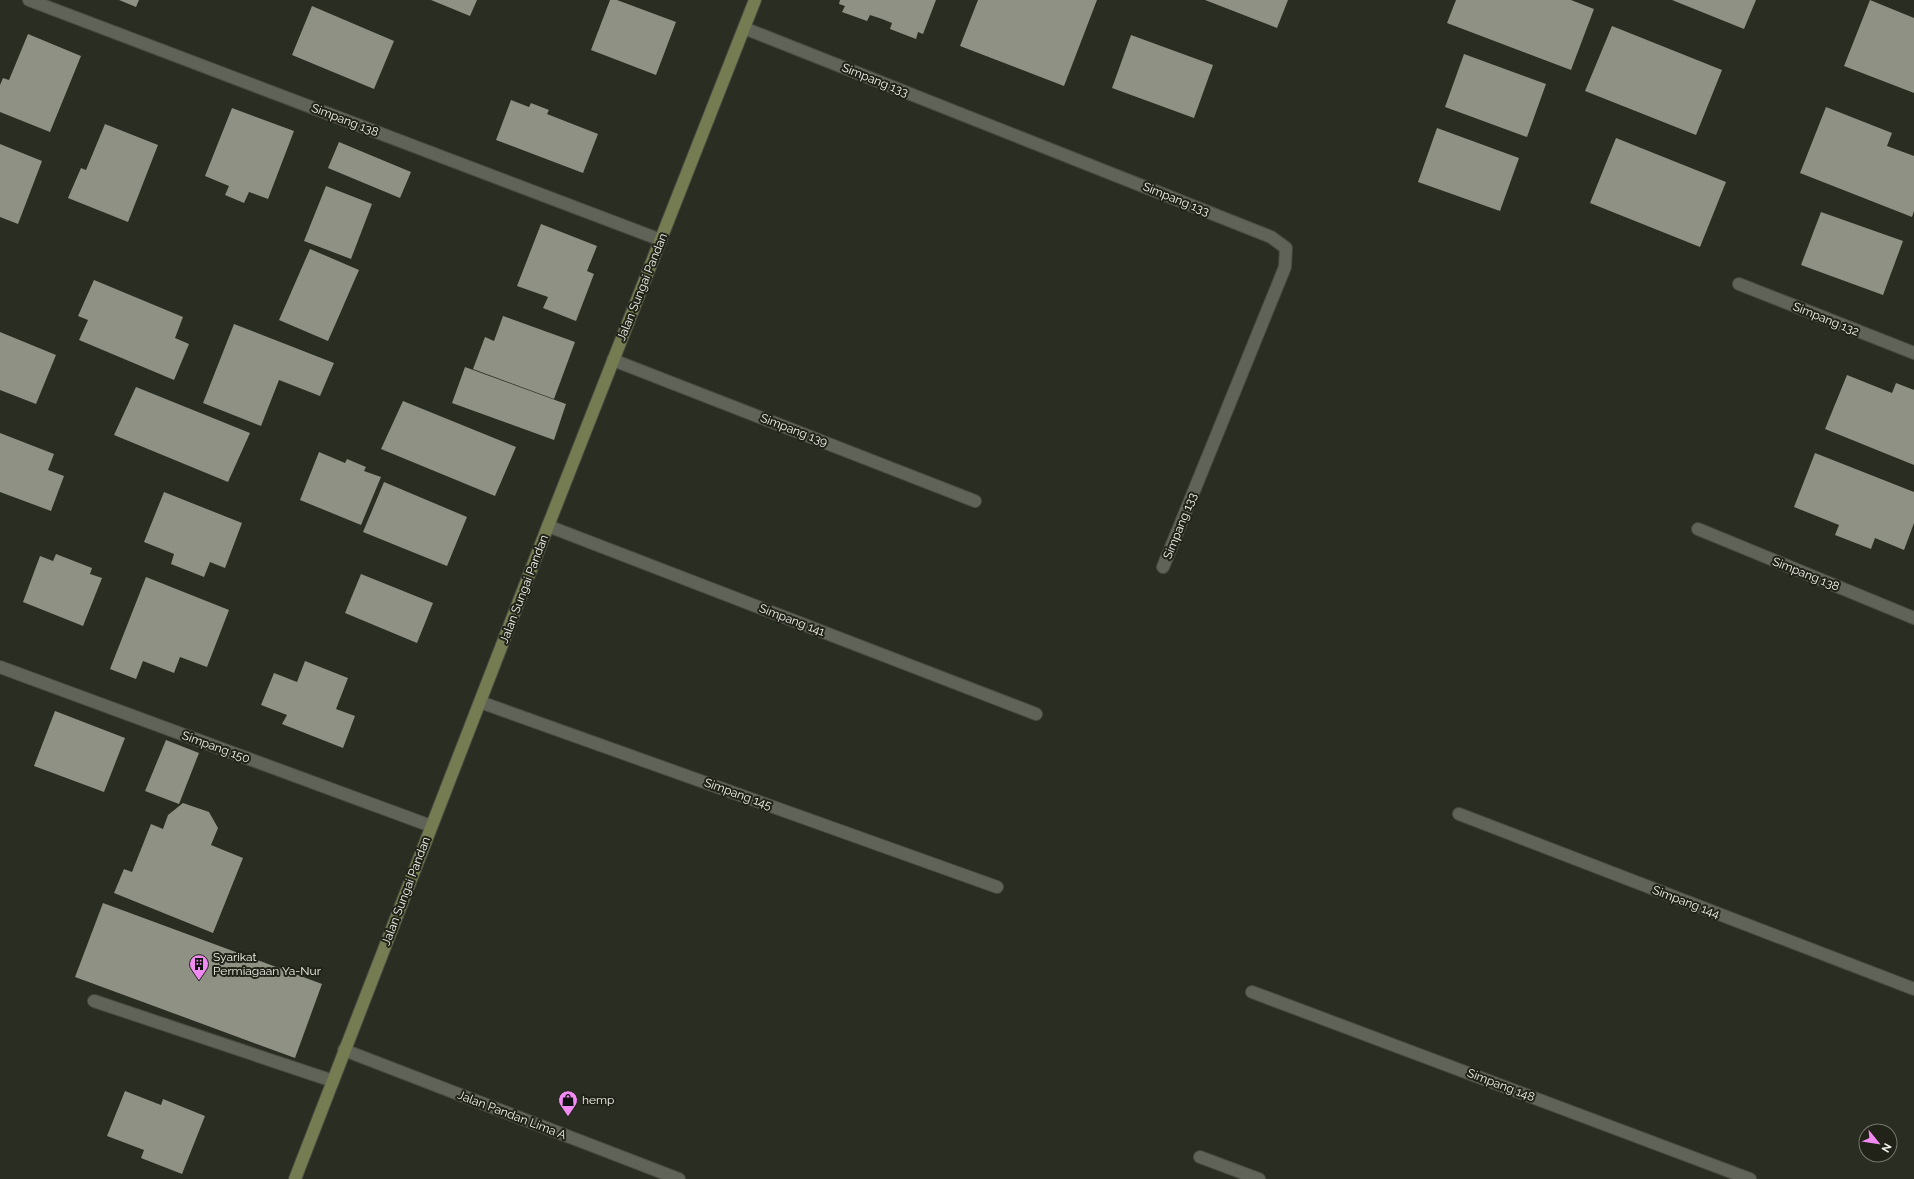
<svg xmlns="http://www.w3.org/2000/svg" width="1914" height="1179" font-family="Raleway,sans-serif">
<rect width="100%" height="100%" fill="#2a2d22"/>
<g fill="#8e9184">
<polygon points="119,0 139,0 136,7"/>
<polygon points="431,0 477,0 470,16"/>
<polygon points="610,0 617,0 676,22 656,75 591,50"/>
<polygon points="840,0 936,0 923,34 918,32 916,39 890,29 892,23 882,19 870,15 867,21 842,12 845,6 839,4"/>
<polygon points="978,0 1097,0 1064,86 960,46"/>
<polygon points="1205,0 1288,0 1277,28"/>
<polygon points="1456,0 1571,0 1594,9 1571,70 1447,23"/>
<polygon points="1672,0 1756,0 1744,29"/>
<polygon points="1870,0 1914,18 1914,93 1844,66"/>
<polygon points="312,6 394,41 374,89 292,55"/>
<polygon points="1612,26 1722,70 1696,135 1585,91"/>
<polygon points="28,34 81,56 50,132 0,112 0,85 3,78 9,80"/>
<polygon points="1131,35 1213,65 1194,118 1112,88"/>
<polygon points="1464,54 1546,84 1527,137 1445,107"/>
<polygon points="511,100 529,107 531,103 549,110 547,114 598,134 583,173 496,140"/>
<polygon points="1826,107 1892,133 1887,146 1914,156 1914,211 1912,217 1800,173"/>
<polygon points="232,108 294,131 268,199 249,192 244,203 225,195 229,186 205,176"/>
<polygon points="105,124 158,145 128,222 68,198 81,168 86,170"/>
<polygon points="1437,128 1519,158 1500,211 1418,182"/>
<polygon points="1616,138 1726,182 1700,247 1590,203"/>
<polygon points="339,142 411,172 400,198 328,168"/>
<polygon points="0,144 42,161 18,224 0,217"/>
<polygon points="326,186 372,204 351,259 304,241"/>
<polygon points="1821,212 1903,241 1883,295 1801,265"/>
<polygon points="541,224 597,246 587,271 594,274 576,321 543,308 548,297 517,286"/>
<polygon points="310,249 359,270 328,341 279,320"/>
<polygon points="94,280 183,317 175,338 189,344 174,380 79,340 88,320 78,316"/>
<polygon points="503,316 575,342 554,399 473,369 485,337 494,341"/>
<polygon points="234,324 334,363 320,396 279,380 261,426 203,403"/>
<polygon points="0,332 56,355 36,404 0,390"/>
<polygon points="465,367 566,404 554,440 452,403"/>
<polygon points="1847,375 1892,393 1896,383 1914,390 1914,465 1825,429"/>
<polygon points="136,387 250,433 228,482 114,435"/>
<polygon points="403,401 516,447 495,496 381,449"/>
<polygon points="0,433 54,454 48,470 64,476 51,511 0,492"/>
<polygon points="319,452 345,463 347,459 366,467 364,471 381,477 361,525 300,500"/>
<polygon points="1815,453 1914,492 1914,523 1904,550 1875,538 1871,549 1835,535 1839,525 1794,507"/>
<polygon points="384,482 467,517 447,566 363,532"/>
<polygon points="164,492 242,523 225,568 210,562 204,577 171,564 174,554 144,542"/>
<polygon points="56,554 92,568 90,574 102,578 83,626 23,602 40,556 53,561"/>
<polygon points="361,574 433,603 417,643 345,613"/>
<polygon points="146,577 229,610 207,667 180,657 174,673 143,661 136,679 110,669"/>
<polygon points="305,661 348,678 336,709 355,716 343,748 282,724 287,715 261,705 274,673 297,682"/>
<polygon points="55,711 125,738 104,792 34,766"/>
<polygon points="166,740 199,753 179,804 145,791"/>
<polygon points="183,803 209,812 218,828 211,845 243,858 213,933 114,893 124,869 132,872 151,824 163,829 168,815"/>
<polygon points="103,903 322,984 295,1058 75,977"/>
<polygon points="125,1091 161,1105 163,1099 205,1116 182,1174 141,1158 144,1150 107,1136"/>
</g>
<g fill="none" stroke-linecap="round" stroke-linejoin="round">
<g stroke="#494a41" stroke-width="14">
<polyline id="lane" points="94,1001 333,1081"/>
</g>
<g stroke="#494a41" stroke-width="14">
<g id="street">
<polyline points="29,0 661,240"/>
<polyline points="744,28 1271,237 1286,248 1285,267 1163,567"/>
<polyline points="1739,284 1914,353"/>
<polyline points="613,360 975,501"/>
<polyline points="548,526 1036,714"/>
<polyline points="1698,529 1914,618"/>
<polyline points="0,667 431,826"/>
<polyline points="480,702 997,887"/>
<polyline points="1459,814 1914,989"/>
<polyline points="1252,992 1750,1179"/>
<polyline points="344,1050 679,1179"/>
<polyline points="1200,1157 1259,1179"/>
</g>
</g>
<g stroke="#494a41" stroke-width="14">
<polyline id="secondary" points="295,1179 548,526 755,0"/>
</g>
<use href="#lane" stroke="#606357" stroke-width="12"/>
<use href="#street" stroke="#606357" stroke-width="12"/>
<use href="#secondary" stroke="#757c51" stroke-width="12"/>
</g>
<defs>
<g id="building-pin" transform="scale(1)"><path d="M0 17L-7.5 6A9.5 9.5 0 1 1 7.5 6Z" fill="#f28af3" stroke="#212318"/><path d="M-4-6H4V6H1V3H-1V6H-4ZM-2.5-4.3h1.7v1.8h-1.7ZM.8-4.3h1.7v1.8H.8ZM-2.5-1h1.7V.8h-1.7ZM.8-1h1.7V.8H.8Z" fill="#111"/></g>
<g id="shop-pin" transform="scale(1)"><path d="M0 17L-7.5 6A9.5 9.5 0 1 1 7.5 6Z" fill="#f28af3" stroke="#212318"/><path d="M-5-2.5h2.3a2.7 3.5 0 0 1 5.4 0H5L5.5 6h-11ZM-1.5-2.5h3a1.5 2.3 0 0 0-3 0Z" fill="#111"/></g>
</defs>
<g fill-rule="evenodd">
<use href="#building-pin" x="199" y="964"/>
<use href="#shop-pin" x="568" y="1100"/>
</g>
<g text-anchor="middle" stroke-width="4" stroke-linejoin="round" paint-order="stroke">
<g font-size="12" fill="#f2f3ec" stroke="#212318">
<text transform="translate(875 80) rotate(22)" y="4">Simpang 133</text>
<text transform="translate(345 120) rotate(21)" y="4">Simpang 138</text>
<text transform="translate(1176 199) rotate(22)" y="4">Simpang 133</text>
<text transform="translate(642 287) rotate(-68)" y="4">Jalan Sungai Pandan</text>
<text transform="translate(1826 319) rotate(22)" y="4">Simpang 132</text>
<text transform="translate(794 430) rotate(21)" y="4">Simpang 139</text>
<text transform="translate(1180 526) rotate(-68)" y="4">Simpang 133</text>
<text transform="translate(1806 574) rotate(22)" y="4">Simpang 138</text>
<text transform="translate(524 589) rotate(-69)" y="4">Jalan Sungai Pandan</text>
<text transform="translate(792 620) rotate(21)" y="4">Simpang 141</text>
<text transform="translate(216 747) rotate(20)" y="4">Simpang 150</text>
<text transform="translate(738 794) rotate(20)" y="4">Simpang 145</text>
<text transform="translate(406 891) rotate(-69)" y="4">Jalan Sungai Pandan</text>
<text transform="translate(1686 902) rotate(21)" y="4">Simpang 144</text>
<text transform="translate(1501 1085) rotate(21)" y="4">Simpang 148</text>
<text transform="translate(512 1115) rotate(21)" y="4">Jalan Pandan Lima A</text>
</g>
<g font-size="12" fill="#f2f3ec" stroke="#212318" text-anchor="start">
<text x="213" y="961">Syarikat<tspan x="213" dy="14">Permiagaan Ya-Nur</tspan></text>
<text x="582" y="1104">hemp</text>
</g>
</g>
<g transform="translate(1878 1143) rotate(120)"><circle r="19" fill="#212318" stroke="#75766d"/>
<path d="M0-3L7 15L0 10L-7 15Z" fill="#f28af3"/>
<text y="-6" font-size="11" font-weight="bold" text-anchor="middle" fill="#f2f3ec">N</text>
</g>
</svg>
